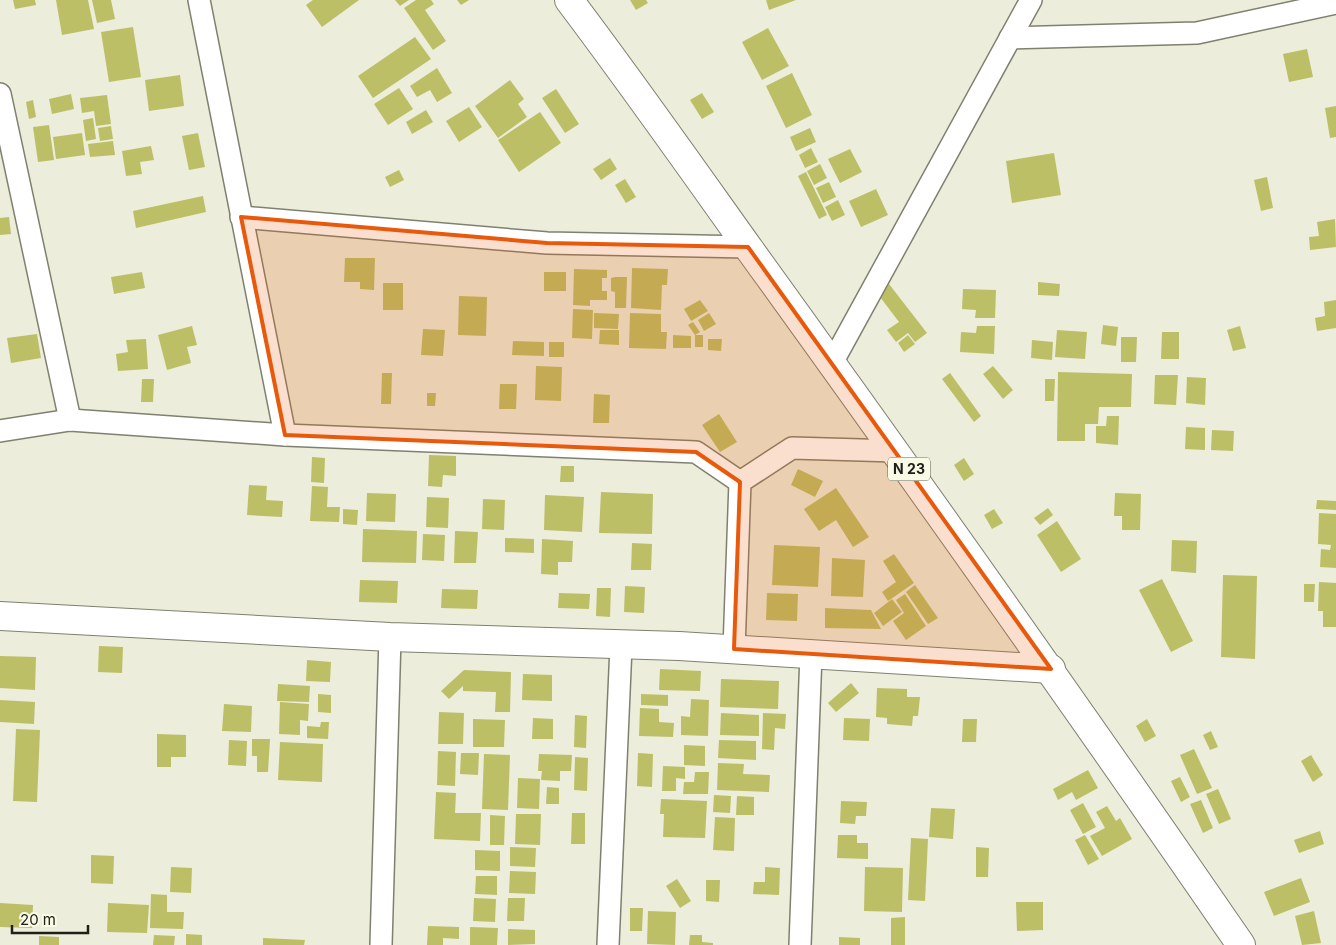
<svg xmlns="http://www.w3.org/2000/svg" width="1336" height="945" font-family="Inter,sans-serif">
<rect width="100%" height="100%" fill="#ecedda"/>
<g fill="#bdbf67">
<polygon points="13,0 35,0 36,5 15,9"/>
<polygon points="56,0 88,0 94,29 62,35"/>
<polygon points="92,0 111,0 115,19 97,23"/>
<polygon points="313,0 359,0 322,27 306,5"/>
<polygon points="395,0 409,0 400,6"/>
<polygon points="416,0 431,0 434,4 425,10 446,41 433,50 404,8"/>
<polygon points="457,0 469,0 461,5"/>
<polygon points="630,0 646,0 648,3 636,10"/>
<polygon points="766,0 796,0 769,10"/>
<polygon points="133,27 141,77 109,82 101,32"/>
<polygon points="768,28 789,66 762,80 742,42"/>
<polygon points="415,37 431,59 373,98 358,76"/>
<polygon points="1307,49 1313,77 1289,82 1283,54"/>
<polygon points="437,68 452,93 437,102 430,90 417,97 410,86"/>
<polygon points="792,73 812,115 786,128 766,86"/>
<polygon points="180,75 184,106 149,111 145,80"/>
<polygon points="510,80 524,99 518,104 527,117 498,138 475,106"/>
<polygon points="399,88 413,109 388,125 374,104"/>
<polygon points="556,89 579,124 565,133 542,98"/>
<polygon points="702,93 714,112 702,119 690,100"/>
<polygon points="71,94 74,109 52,114 49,99"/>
<polygon points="107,95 111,124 96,126 94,111 82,113 80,98"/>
<polygon points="33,100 36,117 29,119 26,102"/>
<polygon points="1336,106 1336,137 1330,138 1325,108"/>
<polygon points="469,107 482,127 459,142 446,121"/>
<polygon points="426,110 433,122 412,134 406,122"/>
<polygon points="540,112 561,143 519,172 498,140"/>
<polygon points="93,118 96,139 86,141 83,120"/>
<polygon points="49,125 54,160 38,162 33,127"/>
<polygon points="111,126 113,139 100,141 98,128"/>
<polygon points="810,128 816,142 796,151 790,137"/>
<polygon points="82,133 85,155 56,159 53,137"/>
<polygon points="198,133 205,167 189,170 182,136"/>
<polygon points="113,141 115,155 90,157 88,144"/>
<polygon points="151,146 154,160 140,162 142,174 126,176 122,151"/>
<polygon points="811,148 818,162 805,168 799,155"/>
<polygon points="850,149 862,172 840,183 828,159"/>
<polygon points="1054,153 1061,195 1012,203 1006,161"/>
<polygon points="610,158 617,169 601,180 593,169"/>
<polygon points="820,164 827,178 814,185 807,171"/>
<polygon points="399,170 404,180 390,187 385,177"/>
<polygon points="806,172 827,215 819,219 798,176"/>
<polygon points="1267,177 1273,208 1261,211 1254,180"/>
<polygon points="625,179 636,197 626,203 615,185"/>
<polygon points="829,182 836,197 823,203 816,188"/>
<polygon points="876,189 888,215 861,227 849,201"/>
<polygon points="203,196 206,212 136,228 133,211"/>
<polygon points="838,200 845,215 832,221 825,207"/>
<polygon points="9,217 11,234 0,235 0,218"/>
<polygon points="1335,219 1336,247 1310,250 1309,237 1319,236 1317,222"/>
<polygon points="345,258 375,258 374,290 360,289 360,282 344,282"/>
<polygon points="632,268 668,269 667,285 662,285 661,310 631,308"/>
<polygon points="574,269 607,270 607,278 602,278 602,291 607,291 607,300 590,300 590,306 573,305"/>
<polygon points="142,272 145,288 114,294 111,277"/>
<rect x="544" y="272" width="22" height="19"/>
<polygon points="615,277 627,277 626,308 615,308 615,292 611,291 611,278"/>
<polygon points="1038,282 1060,284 1059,296 1038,295"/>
<rect x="383" y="283" width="20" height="27"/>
<polygon points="889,284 927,333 915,342 908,333 896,342 887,330 899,322 877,293"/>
<polygon points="963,289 996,290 995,318 975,318 976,310 962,309"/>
<polygon points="459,296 487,297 486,336 458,335"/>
<polygon points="700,300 708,311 691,321 684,309"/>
<polygon points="1336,300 1336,328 1317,331 1315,318 1325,316 1324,302"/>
<polygon points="573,309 593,310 592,339 572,338"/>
<polygon points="594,313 619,314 618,329 594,328"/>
<polygon points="630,313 661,314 661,332 667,332 666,349 629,348"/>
<polygon points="709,313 716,324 704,331 698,320"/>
<polygon points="693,322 700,332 695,335 688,325"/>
<polygon points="1103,325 1118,327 1116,346 1101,344"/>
<polygon points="192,326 197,345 187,347 191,363 167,370 158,335"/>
<polygon points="977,326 995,326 994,354 960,352 961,332 976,333"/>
<polygon points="1240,326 1246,348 1233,351 1227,330"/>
<polygon points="423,329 445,330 443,356 421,355"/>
<polygon points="600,330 619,330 619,345 599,344"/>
<polygon points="1057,330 1087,332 1085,359 1055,357"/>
<polygon points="1162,332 1179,332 1179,359 1161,359"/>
<polygon points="37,334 41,358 11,363 7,338"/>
<polygon points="673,335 691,336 691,348 673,348"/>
<rect x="695" y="335" width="8" height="12"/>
<polygon points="908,335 915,344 904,352 898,343"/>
<polygon points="1121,337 1137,337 1136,362 1121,362"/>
<polygon points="146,339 148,369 118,371 116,354 128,352 126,340"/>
<polygon points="708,339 722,339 721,351 708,350"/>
<polygon points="1032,340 1053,342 1052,360 1031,358"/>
<polygon points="513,341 544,342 544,356 512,355"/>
<rect x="549" y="342" width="15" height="15"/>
<polygon points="536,366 562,367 561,401 535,400"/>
<polygon points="993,366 1013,390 1003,399 983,374"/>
<polygon points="1058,372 1132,374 1131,407 1099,407 1098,424 1085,424 1085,441 1057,441"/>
<polygon points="382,373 392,373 391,404 381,404"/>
<polygon points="950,373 981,416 974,422 942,379"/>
<polygon points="1155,375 1178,375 1176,405 1154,404"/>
<polygon points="1187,377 1206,378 1205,405 1186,403"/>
<polygon points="142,379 154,379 153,402 141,402"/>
<polygon points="1045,379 1055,379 1054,401 1045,401"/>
<polygon points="500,384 517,384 516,409 499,409"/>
<polygon points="427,393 436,393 435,406 427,406"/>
<polygon points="594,394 610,395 609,423 593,423"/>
<polygon points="719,414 737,442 720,452 702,425"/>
<polygon points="1107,416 1119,416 1118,445 1096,443 1096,426 1106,426"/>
<polygon points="1186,427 1205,428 1205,450 1185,449"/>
<polygon points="1212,430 1234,431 1233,451 1211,450"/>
<polygon points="429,455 456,456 456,476 443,475 442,487 428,486"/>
<polygon points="312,457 325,458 324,483 311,482"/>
<polygon points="964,458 974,474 964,481 954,465"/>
<polygon points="561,466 574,466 574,482 560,482"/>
<polygon points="798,469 823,481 815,497 791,485"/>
<polygon points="249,485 267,486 266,500 283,501 282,517 247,515"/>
<polygon points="312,486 328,487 327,507 340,507 339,522 310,521"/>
<polygon points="836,488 869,537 853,547 836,520 819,531 804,509"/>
<polygon points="601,492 653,494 652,534 599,533"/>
<polygon points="367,493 396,494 395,522 366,521"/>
<polygon points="1115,493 1141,494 1140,530 1122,530 1122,516 1114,516"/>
<polygon points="545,495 584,497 582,532 544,530"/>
<polygon points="427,497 449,498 448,528 426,527"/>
<polygon points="483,499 505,500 504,530 482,529"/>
<polygon points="1317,500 1336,501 1336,510 1316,509"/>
<polygon points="1048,508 1053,515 1040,525 1034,518"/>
<polygon points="343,509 358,510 357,525 343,524"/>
<polygon points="994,509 1003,523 992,529 984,515"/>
<polygon points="1319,513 1336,514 1336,568 1320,567 1321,549 1330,550 1331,545 1318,544"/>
<polygon points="1057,521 1081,559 1061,572 1037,535"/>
<polygon points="363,529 417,531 416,563 362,562"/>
<polygon points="455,531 478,532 476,563 454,563"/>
<polygon points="423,534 445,535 444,561 422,560"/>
<polygon points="505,538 534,539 534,553 505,552"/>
<polygon points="542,539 573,541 572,562 558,562 558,575 541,574"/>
<polygon points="1172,540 1197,541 1196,573 1171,571"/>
<polygon points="632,543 652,544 651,570 631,570"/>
<polygon points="774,545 820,547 818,587 772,585"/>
<polygon points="894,554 914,583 888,601 882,592 896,582 883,561"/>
<polygon points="832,558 865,560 863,597 831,596"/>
<polygon points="1223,575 1257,576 1255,659 1221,657"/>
<polygon points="1162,579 1193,641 1171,652 1139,590"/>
<polygon points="360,580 398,581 397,603 359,602"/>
<polygon points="1319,582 1336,583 1336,627 1323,627 1323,611 1318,611"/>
<polygon points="1304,584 1315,584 1314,602 1304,602"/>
<polygon points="915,585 938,618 928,624 906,592"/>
<polygon points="625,586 645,587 644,613 624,612"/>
<polygon points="597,588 611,588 610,617 596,616"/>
<polygon points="442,589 478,590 477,609 441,608"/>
<polygon points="559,593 590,594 589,609 558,608"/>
<polygon points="767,593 798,594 797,621 766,620"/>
<polygon points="905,594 926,626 906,640 893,621 904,613 896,600"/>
<polygon points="892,599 902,612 883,626 874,613"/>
<polygon points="825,608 871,610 881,629 825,628"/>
<polygon points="99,646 123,647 122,673 98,672"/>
<polygon points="0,656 36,657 35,690 0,688"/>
<polygon points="307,660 331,662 330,682 306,681"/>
<polygon points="660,669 701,671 700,691 659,690"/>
<polygon points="464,670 511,672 510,712 495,712 496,692 463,691 463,686 449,699 441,691"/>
<polygon points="523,674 552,675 552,701 522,700"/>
<polygon points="721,679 779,681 778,709 720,707"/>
<polygon points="851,683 859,693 836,712 828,703"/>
<polygon points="278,684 310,686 309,702 277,701"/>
<polygon points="877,688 907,689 907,697 920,697 918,716 913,716 912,726 887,724 887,718 876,717"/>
<polygon points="318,694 331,695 331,713 318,712"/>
<polygon points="641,694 668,695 668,706 641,705"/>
<polygon points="691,699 709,700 708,736 681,735 681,716 690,717"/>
<polygon points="0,700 35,702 34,724 0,722"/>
<polygon points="280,702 309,704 308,721 300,720 300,735 279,734"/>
<polygon points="224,704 252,706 251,732 222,731"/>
<polygon points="640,708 659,709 659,722 674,723 673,737 639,736"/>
<polygon points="439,712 464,713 463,744 438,744"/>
<polygon points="721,713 759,715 759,736 720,735"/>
<polygon points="763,713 786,714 785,729 775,728 774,750 762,749"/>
<polygon points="575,715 587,716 586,748 574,747"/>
<polygon points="533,718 553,719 553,739 532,739"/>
<polygon points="844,718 870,719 869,741 843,740"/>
<polygon points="473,719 505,720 504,747 473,747"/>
<polygon points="963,719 977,719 976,742 962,742"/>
<polygon points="1147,719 1156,736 1145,742 1136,726"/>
<polygon points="321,722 329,722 328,739 307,738 307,726 320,727"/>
<polygon points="16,729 40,730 37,802 13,801"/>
<polygon points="1211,731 1218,747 1210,750 1203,735"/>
<polygon points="157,734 186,735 186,757 171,757 171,767 157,767"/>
<polygon points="252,739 270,739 268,772 257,772 257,756 252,756"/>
<polygon points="229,740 247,741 246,766 228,765"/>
<polygon points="719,740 756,741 756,760 718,758"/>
<polygon points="280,742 323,744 322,782 278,780"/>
<polygon points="684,745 705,746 705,766 684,765"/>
<polygon points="1194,749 1212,788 1197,794 1180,755"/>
<polygon points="438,751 456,752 455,786 437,785"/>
<polygon points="461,753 479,753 478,775 460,774"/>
<polygon points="638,753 653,754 652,787 637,786"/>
<polygon points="484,754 510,755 508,810 482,809"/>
<polygon points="539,754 572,755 571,771 560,771 560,781 541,780 542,771 538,771"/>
<polygon points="1311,755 1323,775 1313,782 1301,761"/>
<polygon points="575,757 588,758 587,791 574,790"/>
<polygon points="718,763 744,764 743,774 770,775 769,792 717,790"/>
<polygon points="663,766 685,767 685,779 676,778 676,791 662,791"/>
<polygon points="1088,770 1098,788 1076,800 1072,792 1058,800 1053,789"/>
<polygon points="695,772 709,772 708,794 683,794 684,782 694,782"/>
<polygon points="1180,777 1190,797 1181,802 1171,781"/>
<polygon points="518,778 540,779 539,809 517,808"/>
<polygon points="547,787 559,788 559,804 546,804"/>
<polygon points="1218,789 1231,819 1219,824 1206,794"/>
<polygon points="436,792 456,793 455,813 481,813 480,841 434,839"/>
<polygon points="714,795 731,796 730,813 713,812"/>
<polygon points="737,796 754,797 754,815 736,815"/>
<polygon points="661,799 707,801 705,838 663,837 664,814 660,814"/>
<polygon points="1201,800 1213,828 1203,833 1190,804"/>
<polygon points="841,801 867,802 866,816 856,816 855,824 840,823"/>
<polygon points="1083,803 1096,827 1083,834 1070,810"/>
<polygon points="1107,806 1116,821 1120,818 1132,839 1102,856 1090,836 1105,828 1096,812"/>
<polygon points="931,808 955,809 953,839 929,837"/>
<polygon points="572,813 585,813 585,844 571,844"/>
<polygon points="516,814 541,814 540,845 515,844"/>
<polygon points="490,815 505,816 504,845 490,845"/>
<polygon points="715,817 735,818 734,851 713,850"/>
<polygon points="1320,831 1324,844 1299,853 1294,840"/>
<polygon points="838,835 857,835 857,843 868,843 868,859 837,858"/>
<polygon points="1085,835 1099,859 1088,865 1075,840"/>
<polygon points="911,838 928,839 925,901 908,900"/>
<polygon points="510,847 536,848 535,867 510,866"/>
<polygon points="976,847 989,848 988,877 976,877"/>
<polygon points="475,850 500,851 500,871 475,870"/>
<polygon points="91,855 114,856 113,884 91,883"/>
<polygon points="171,867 192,868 191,893 170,892"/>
<polygon points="765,867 780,868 779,895 753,894 754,882 765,882"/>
<polygon points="865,867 903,868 902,912 864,911"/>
<polygon points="510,871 536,872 535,894 509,893"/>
<polygon points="476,876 497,876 497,895 475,894"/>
<polygon points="1301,878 1310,902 1274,916 1264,892"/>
<polygon points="677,879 691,901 680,908 666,886"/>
<polygon points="706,880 720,880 719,902 706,901"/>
<polygon points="151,894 167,895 167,912 184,912 183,929 150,928"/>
<polygon points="474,898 496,899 495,922 473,921"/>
<polygon points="508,898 525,898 524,921 507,921"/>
<polygon points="1016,902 1043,902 1043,930 1017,931"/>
<polygon points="0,903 33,905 32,928 0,927"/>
<polygon points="108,903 149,905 147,933 107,932"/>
<polygon points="630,908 643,908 642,931 630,931"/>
<polygon points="648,911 676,912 675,945 647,944"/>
<polygon points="1314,911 1321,943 1302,945 1295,916"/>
<polygon points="905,917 905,945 891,945 891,918"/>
<polygon points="428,926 459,927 459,939 443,938 443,945 427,945"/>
<polygon points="470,927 498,928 497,945 470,945"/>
<polygon points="508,929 535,930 535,944 508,945"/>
<polygon points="186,934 202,935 202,945 186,945"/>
<polygon points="154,935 175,936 174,945 153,945"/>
<polygon points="690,935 702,935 702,942 713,943 713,945 689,945"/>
<polygon points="39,936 59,937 59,945 39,945"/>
<polygon points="839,937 860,938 860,945 839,945"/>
<polygon points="263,938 305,940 304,945 263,945"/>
</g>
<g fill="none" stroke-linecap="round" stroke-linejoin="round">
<g stroke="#7f806f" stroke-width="24">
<g id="minor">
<polyline points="199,0 285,435"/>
<polyline points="1010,38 1197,33 1336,3"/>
<polyline points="0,94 70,420"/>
<polyline points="241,217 547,243 748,247"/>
<polyline points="832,363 1031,0"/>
<polyline points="0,431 70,420 285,435 696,452 740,482"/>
<polyline points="734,649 740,482 792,448 896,451"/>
<polyline points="381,945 390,637"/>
<polyline points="608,945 621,646"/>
<polyline points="800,945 811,654"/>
</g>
</g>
<g stroke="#7f806f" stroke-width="30">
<polyline id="tertiary" points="0,616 390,637 679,646 1051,669"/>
</g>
<g stroke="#7f806f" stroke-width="30">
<path id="primary" d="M569 0C631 82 690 166 750 250 916 480 1080 711 1241 945"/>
</g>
<use href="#minor" stroke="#fff" stroke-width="21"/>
<use href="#tertiary" stroke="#fff" stroke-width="28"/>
<use href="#primary" stroke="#fff" stroke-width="28"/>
</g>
<path fill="#e8590c" fill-opacity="0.2" stroke="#e8590c" stroke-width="4" stroke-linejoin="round" d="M241 217 547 243 748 247 1051 669 734 649 740 482 696 452 285 435Z"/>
<g text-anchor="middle" stroke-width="5" stroke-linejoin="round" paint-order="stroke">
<rect fill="#f9fbe7" stroke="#616257" stroke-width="1" x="888" y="457.5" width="42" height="23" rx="4"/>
<g font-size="14" font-weight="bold" fill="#202019">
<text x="909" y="474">N 23</text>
</g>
</g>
<path d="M12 925v8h76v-8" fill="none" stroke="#202019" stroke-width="2.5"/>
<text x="20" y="925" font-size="15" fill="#202019" stroke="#f9fbe7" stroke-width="4" paint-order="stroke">20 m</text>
</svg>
